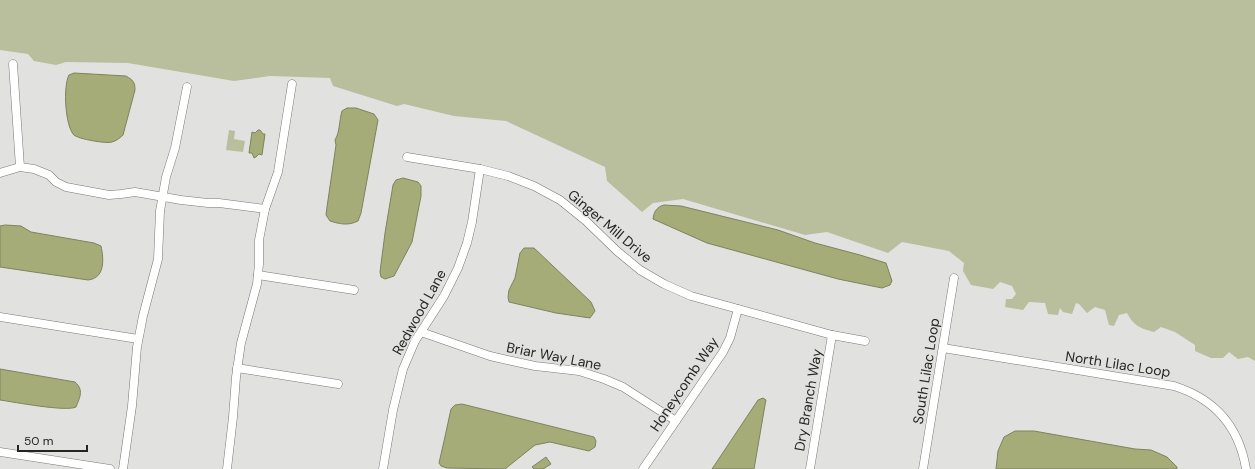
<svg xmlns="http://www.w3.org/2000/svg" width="1255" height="469" font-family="'DM Sans',sans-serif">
<rect width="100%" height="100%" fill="#e1e2df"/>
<g fill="#b9be9d">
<path d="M0 0H1255V361L1248 357 1238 359 1229 352 1223 358H1211L1195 351V345L1175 332 1161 327 1154 332C1140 328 1134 326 1127 313L1119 315 1114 326 1109 325 1105 310 1095 307 1087 313 1079 304 1076 303 1072 314 1063 312 1060 308 1058 315 1048 314 1045 303 1029 302 1023 310 1005 307 1006 299H1012L1016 294 1012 286 1000 282 993 289 971 285 963 271 964 263 949 251 902 242 888 253 827 232 805 235 683 199 653 203 642 212 607 181 605 167 506 121 454 116 404 104 397 106 333 86 330 78 270 76 234 81 128 63 66 62 56 65 34 61 28 54 0 50Z"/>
<polygon points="229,130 235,131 234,139 245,141 243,152 226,150"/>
</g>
<g fill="#a5ac78" stroke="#7e835e">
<path d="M74 73 126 76C133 80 135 82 135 90L123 135C120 138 116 141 112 142 107 144 78 139 74 135 65 126 63 86 69 75Z"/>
<path d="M347 108H356L374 114 378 120 361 213 358 221C348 226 340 224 330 221L326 215 327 207 336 145 335 140C340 132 339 121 342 111Z"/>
<polygon points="258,130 260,130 263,134 265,134 262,155 259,154 256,157 254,158 252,153 249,153 252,132 255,133"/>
<polygon points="403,178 418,182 421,186 421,196 412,242 394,276 385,279 381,277 380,272 385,233 393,185 396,180"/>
<path d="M664 205 681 206 778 230 815 243 860 255 886 263 892 281 890 285 882 288 838 279 707 243 653 219C654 211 657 207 664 205Z"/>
<path d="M5 225 21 226 31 232 94 243 101 246C104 260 105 278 88 280L0 267V226Z"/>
<polygon points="524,248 534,248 591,302 595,311 590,318 556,313 509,302 508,297 509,290 515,278 520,253"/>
<path d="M0 369 75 382C84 390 80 397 76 407 66 412 14 402 0 400Z"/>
<polygon points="763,398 766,400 765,405 754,469 712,469 758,400"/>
<polygon points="462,404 594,437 596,441 595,447 589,451 550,442 535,445 505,469 447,468 441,466 439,463 444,441 451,409 455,405"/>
<polygon points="1015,431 1034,431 1135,449 1151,450 1167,457 1177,467 1177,469 996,469 998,451 1004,437"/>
<polygon points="546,457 551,464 543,469 534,469 532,467"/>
</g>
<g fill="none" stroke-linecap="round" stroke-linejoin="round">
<g stroke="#787976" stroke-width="9">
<g id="minor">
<polyline points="13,64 20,167"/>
<polyline points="407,157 480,169 508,176 534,186 560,200 586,221 617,251 640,270 664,284 691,296 832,335 865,341"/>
<polyline points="0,173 20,167 34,169 49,175 56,182 66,187 109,195 121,194 135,192 181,200 208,203 219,203 265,209"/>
<polyline points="258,275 354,290"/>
<polyline points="0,317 138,339"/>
<polyline points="421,332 490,356 512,361 535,366 579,371 604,379 623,387 676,421"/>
<path d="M943 348 1174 386C1215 399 1239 426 1246 469"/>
<polyline points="237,368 338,384"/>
<polyline points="0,452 110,469"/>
<polyline points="123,469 132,406 137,347 143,316 158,259 160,211 166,177 175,148 187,87"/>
<polyline points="227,469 233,417 236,377 241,343 257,284 259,264 259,240 265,209 278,172 292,84"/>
<polyline points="383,469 393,410 403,369 415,341 444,296 458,268 467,243 472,222 480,169"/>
<polyline points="643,469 723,352 730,338 738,309"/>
<polyline points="810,469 832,335"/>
<polyline points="923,469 954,278"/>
</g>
</g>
<use href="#minor" stroke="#fff" stroke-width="8"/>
</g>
<g text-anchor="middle" stroke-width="3" stroke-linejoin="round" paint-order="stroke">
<g font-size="14" fill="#242423" stroke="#e1e2df">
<text transform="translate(610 226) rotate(40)" y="5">Ginger Mill Drive</text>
<text transform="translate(419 312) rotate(-61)" y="5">Redwood Lane</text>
<text transform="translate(554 356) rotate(11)" y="5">Briar Way Lane</text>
<text transform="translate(1118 364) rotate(9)" y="5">North Lilac Loop</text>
<text transform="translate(926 371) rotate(-81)" y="5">South Lilac Loop</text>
<text transform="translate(684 384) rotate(-56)" y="5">Honeycomb Way</text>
<text transform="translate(808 400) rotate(-80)" y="5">Dry Branch Way</text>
</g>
</g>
<path d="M18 445v6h69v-6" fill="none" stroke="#242423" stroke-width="2"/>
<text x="24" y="445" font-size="12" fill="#242423" stroke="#e1e2df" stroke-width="3" paint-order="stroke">50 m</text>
</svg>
